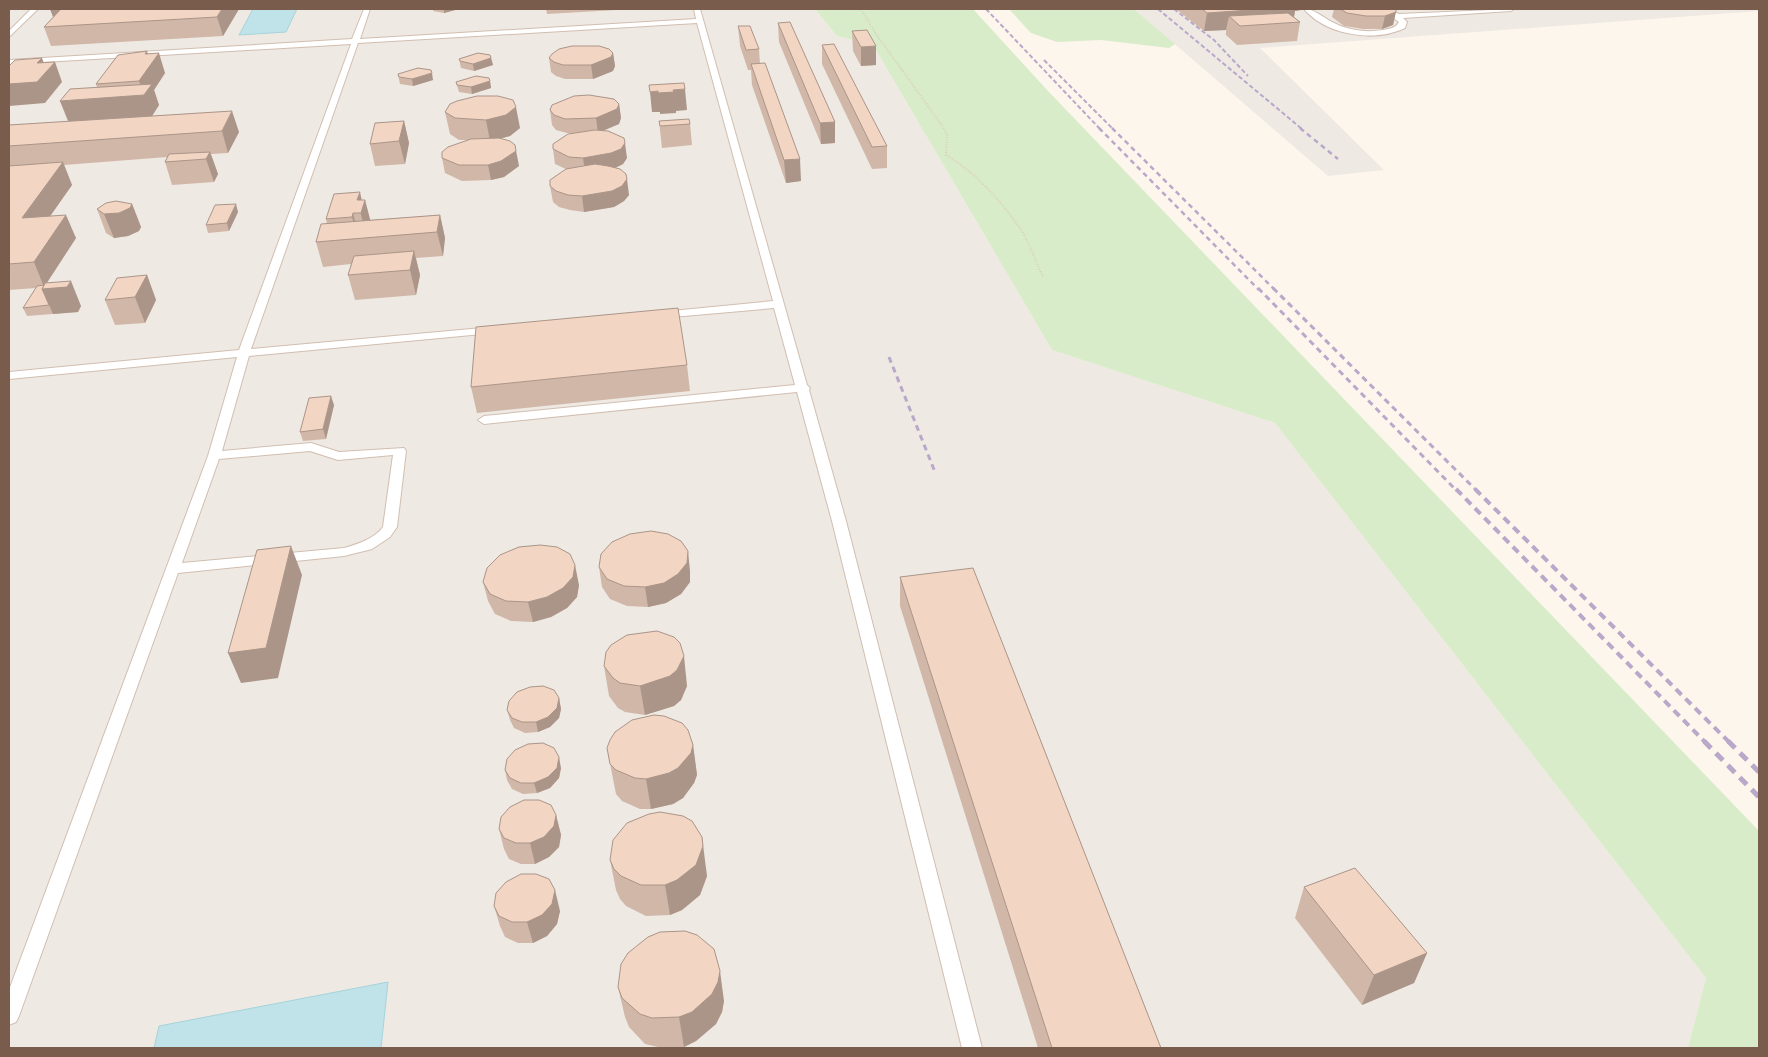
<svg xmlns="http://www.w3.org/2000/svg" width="1768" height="1057" font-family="'Open Sans',sans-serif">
<rect width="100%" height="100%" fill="#fdf6ec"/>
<g fill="#efe9e4">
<polygon points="9,9 815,9 837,36 873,45 1052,350 1275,423 1706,978 1688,1048 9,1048"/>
<polygon points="1134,9 1759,9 1759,11 1260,48 1384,170 1328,176"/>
</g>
<g fill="#d8ecc9">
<polygon points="815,9 973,9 1048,91 1759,831 1759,1048 1688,1048 1706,978 1275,423 1052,350 873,45 837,36"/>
<polygon points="1009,9 1134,9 1175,44 1169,48 1101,40 1057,42 1031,33"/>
</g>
<g fill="#bfe3e8" stroke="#a5d3da">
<polygon points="253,9 297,9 286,32 239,35"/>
<polygon points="388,982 381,1048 154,1048 159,1026"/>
</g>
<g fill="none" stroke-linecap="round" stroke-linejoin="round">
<g stroke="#d1beb0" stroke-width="2">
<g id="service">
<polygon points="31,9 38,9 9,37 9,31"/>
<path d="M364 9H370L360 39 696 19 694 9H700L807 385 810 388 809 390 846 521 982 1048H962L832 521 797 392 484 424 478 420 484 416 795 385 774 308 661 318 656 315 661 312 773 301 697 23 358 43 251 349 493 327 499 330 493 333 249 356 222 451 311 443 339 452 404 448 406 451 397 527 390 537 372 549 344 556 178 573 19 1016 16 1022 9 1025V990L208 456 237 357 9 379V372L239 350 351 44 9 64V60L352 39ZM310 451 338 460 393 455 383 527C374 539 358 544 344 548L182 563 219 459Z"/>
<path d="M1304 9C1315 9 1322 17 1332 22 1347 30 1365 33 1383 30 1389 29 1396 28 1399 22L1381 9H1389L1399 14 1514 9 1511 11 1403 18 1407 22 1405 28C1374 43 1326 35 1304 9Z"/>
</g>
</g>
<path stroke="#d9b8a5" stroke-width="2" stroke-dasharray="0.5 2" stroke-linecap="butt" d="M861 9 876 34 943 127 947 135 946 155C976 173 1002 202 1022 231 1030 245 1036 262 1043 277"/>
<use href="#service" fill="#fff" fill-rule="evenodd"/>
<g stroke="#b9a8c9" stroke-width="2" stroke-dasharray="4.5 2.5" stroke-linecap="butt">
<polyline points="986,9 1100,129"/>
<polyline points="1158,9 1302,129"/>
<polyline points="1174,9 1214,40 1248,76"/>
<polyline points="1044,60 1113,129"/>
</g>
<g stroke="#b9a8c9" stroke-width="2.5" stroke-dasharray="5 4" stroke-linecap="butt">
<polyline points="1099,128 1259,290"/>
<polyline points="1112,128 1275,290"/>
<polyline points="1300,128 1338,159"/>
</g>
<g stroke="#b9a8c9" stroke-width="3" stroke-dasharray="6 4.5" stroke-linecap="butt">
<polyline points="1258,288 1457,491"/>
<polyline points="1273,288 1477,491"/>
<polyline points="889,357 935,472"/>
</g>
<g stroke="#b9a8c9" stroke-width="4" stroke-dasharray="8 5.5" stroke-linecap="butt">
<polyline points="1456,489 1705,742"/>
<polyline points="1475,489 1729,742"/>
</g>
<g stroke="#b9a8c9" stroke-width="5" stroke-dasharray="10 7" stroke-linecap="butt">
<polyline points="1704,741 1759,797"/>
<polyline points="1728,741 1759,772"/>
</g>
</g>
<g fill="#d1b7a8">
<polygon points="50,9 239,9 223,36 51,46 44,27 53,17"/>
<polygon points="433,9 459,9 444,13 433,11"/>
<polygon points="546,9 634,9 547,14"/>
<polygon points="1176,9 1301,9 1301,10 1295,11 1294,17 1300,22 1297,41 1237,45 1226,35 1226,30 1204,31"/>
<polygon points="1334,9 1396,9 1393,25 1382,29 1363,29 1344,26 1332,17"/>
<polygon points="778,23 835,122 835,143 821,144 779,42"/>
<polygon points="738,26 759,49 760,64 801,181 786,183 752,85 751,70 748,70 740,46"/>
<polygon points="852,31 876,65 861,66 853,51"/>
<polygon points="822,45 887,146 887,168 872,169 822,64"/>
<polygon points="613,53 615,66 613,71 593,79 565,79 556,76 551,72 549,58"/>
<polygon points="147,54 165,73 154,90 159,105 152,116 239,132 228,153 211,154 218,174 214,182 172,185 165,162 167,157 64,165 72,185 50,216 76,238 47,283 81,306 78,312 27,316 23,308 36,288 9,290 9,125 68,122 60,101 97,87 96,84"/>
<polygon points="491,58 493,65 474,71 461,68 459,59"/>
<polygon points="398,74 433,80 413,86 400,84"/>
<polygon points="490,81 491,88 472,94 459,92 456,82"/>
<polygon points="450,104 520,128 510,136 500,139 519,166 504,177 491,180 462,181 445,173 442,158 467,140 459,140 450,134 445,112"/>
<polygon points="619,104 621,118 619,124 603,130 627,158 623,164 615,168 629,195 624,201 614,207 584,212 570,210 559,207 553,202 550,186 566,169 555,164 553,149 572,133 567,133 556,130 552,125 550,110"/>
<polygon points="404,121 409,143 405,164 375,166 370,144"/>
<polygon points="659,121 690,124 692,145 662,148"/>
<polygon points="362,200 365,200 370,220 440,215 445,238 443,256 416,258 420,275 416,295 355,300 348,275 351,264 323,267 316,242 327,224 326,219"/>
<polygon points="132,204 141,227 139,231 128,236 114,238 106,233 97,209"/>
<polygon points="238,212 229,231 208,233 206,225"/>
<polygon points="147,275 156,300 145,323 115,325 105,300"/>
<polygon points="687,365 690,391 477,413 471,387"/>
<polygon points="334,405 326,439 303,441 300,432"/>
<polygon points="599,567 690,571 690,582 681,594 666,603 648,607 627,606 610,599 602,587"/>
<polygon points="900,577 1161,1048 1038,1048 900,606"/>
<polygon points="483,582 579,585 577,597 567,608 551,617 533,622 511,621 495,614 488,601"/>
<polygon points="604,666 687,686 681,700 674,706 645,715 625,712 618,708 609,696"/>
<polygon points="559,698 561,709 559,718 550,727 538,732 525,733 514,728 510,720 507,710"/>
<polygon points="693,745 697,775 694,783 683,798 673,804 651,809 640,809 622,801 616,794 607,748"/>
<polygon points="561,768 559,778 550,788 537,793 523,794 512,789 507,780 505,770"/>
<polygon points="556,815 561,835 559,847 549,857 535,864 521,864 509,859 504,849 499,829"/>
<polygon points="610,860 707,876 700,895 682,910 670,915 646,916 626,906 620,899 616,890"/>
<polygon points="1304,887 1427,953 1414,983 1362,1005 1295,918"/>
<polygon points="494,906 560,911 557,924 547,936 533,943 518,943 505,937 500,926"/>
<polygon points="618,987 724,1001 722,1012 716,1024 696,1041 684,1047 658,1047 645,1044 629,1027 625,1017"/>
</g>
<g fill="#aa9588">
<polygon points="50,9 67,9 56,24"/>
<polygon points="222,9 239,9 223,36 217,17"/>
<polygon points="444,9 459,9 444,13"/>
<polygon points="1264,9 1301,9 1301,10 1295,11 1293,22 1229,16 1226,30 1204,31 1207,13"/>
<polygon points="1396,12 1393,25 1382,29 1385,16"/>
<polygon points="876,46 876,65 861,66 861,47"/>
<polygon points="147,51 151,64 159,53 165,73 154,90 159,105 152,116 69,122 60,101 144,95 139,81 145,54"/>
<polygon points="613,53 615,66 613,71 593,79 591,65"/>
<polygon points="42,58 47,71 55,62 62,82 45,103 9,106 9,84 37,63"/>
<polygon points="491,58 493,65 474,71 473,64"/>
<polygon points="432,73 433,80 413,86 412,79"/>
<polygon points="490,81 491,88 472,94 471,87"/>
<polygon points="685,89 687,110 676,111 676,113 660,114 660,112 652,112 650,92"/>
<polygon points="619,104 621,118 619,124 598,133 596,118"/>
<polygon points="516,107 520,128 510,136 490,141 486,120"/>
<polygon points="232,111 239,132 228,153 222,131"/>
<polygon points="404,121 409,143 405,164 399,141"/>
<polygon points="835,122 835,143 821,144 820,123"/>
<polygon points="625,143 627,158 623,164 613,169 585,173 583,158"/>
<polygon points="515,145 519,166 504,177 491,180 488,165"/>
<polygon points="210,152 218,174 214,182 206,159"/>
<polygon points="800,159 801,181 786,183 784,160"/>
<polygon points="63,162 72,185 32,242 22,218"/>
<polygon points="627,179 629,195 624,201 614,207 584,212 582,196"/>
<polygon points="360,192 363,206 365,200 371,223 367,237 357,200"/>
<polygon points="132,204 141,227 139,231 128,236 114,238 104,214"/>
<polygon points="236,204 238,212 229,231 227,223"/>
<polygon points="353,213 359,237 358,239 352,217"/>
<polygon points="66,215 76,238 44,287 34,262"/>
<polygon points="440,215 445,238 443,256 437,232"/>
<polygon points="414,251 420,275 416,295 410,270"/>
<polygon points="147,275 156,300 145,323 135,297"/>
<polygon points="71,281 81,306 78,312 53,314 42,289"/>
<polygon points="331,396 334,405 326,439 323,429"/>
<polygon points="291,546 302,575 278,678 241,683 228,653"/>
<polygon points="688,551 690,571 690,582 681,594 666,603 648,607 645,587"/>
<polygon points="575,565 579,585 577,597 567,608 551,617 533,622 528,602"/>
<polygon points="684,656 687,686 681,700 674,706 645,715 640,686"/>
<polygon points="559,698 561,709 559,718 550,727 538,732 536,722"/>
<polygon points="693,745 697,775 694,783 683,798 673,804 651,809 646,779"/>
<polygon points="559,757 561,768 559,778 550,788 537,793 534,783"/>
<polygon points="556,815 561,835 559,847 549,857 535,864 530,843"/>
<polygon points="702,837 707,876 700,895 682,910 670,915 665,885"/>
<polygon points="555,890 560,911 557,924 547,936 533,943 527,922"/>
<polygon points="1427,953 1414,983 1362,1005 1374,975"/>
<polygon points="720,971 724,1001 722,1012 716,1024 696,1041 684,1047 679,1017"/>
</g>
<g fill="#f3d5c3" stroke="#aa9588">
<polygon points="61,9 222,9 217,17 44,27"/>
<polygon points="1202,9 1264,9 1207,13"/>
<polygon points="1340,9 1396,9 1396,12 1385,16 1366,16 1347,13"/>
<polygon points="1288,13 1300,22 1240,26 1229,16"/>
<polygon points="790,22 835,122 820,123 778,23"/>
<polygon points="738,26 750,26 759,49 746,50"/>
<polygon points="867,30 876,46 861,47 852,31"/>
<polygon points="834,44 887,146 872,147 822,45"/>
<polygon points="572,46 599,46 609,49 613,53 611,57 591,65 563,65 554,62 549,58 552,54 559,49"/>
<polygon points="147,51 145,54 159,53 139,81 96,84 118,55"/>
<polygon points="478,53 490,55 491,58 473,64 460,61 459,59"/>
<polygon points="42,58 37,63 55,62 37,82 9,84 9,66 15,60"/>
<polygon points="765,63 800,159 784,160 751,64"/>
<polygon points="418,68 431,70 432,73 412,79 399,77 398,74"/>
<polygon points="476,76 489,78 490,81 471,87 457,85 456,82"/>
<polygon points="684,83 685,89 673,90 674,92 658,93 658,91 650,92 649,85"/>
<polygon points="152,84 144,95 60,101 70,89"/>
<polygon points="589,95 614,99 619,104 617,109 596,118 565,119 554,115 550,110 552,105 574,96"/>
<polygon points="477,96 498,96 513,100 516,107 506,115 486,120 455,118 445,112 450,104 457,101"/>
<polygon points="232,111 222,131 9,146 9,125"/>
<polygon points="689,119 690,124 660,126 659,121"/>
<polygon points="404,121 399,141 370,144 375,123"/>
<polygon points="595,130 608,131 624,138 625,143 621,149 611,153 583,158 569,157 553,149 553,144 568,134"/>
<polygon points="499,138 510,141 515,145 516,151 501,161 488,165 459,165 442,158 442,152 448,147 471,139"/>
<polygon points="210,152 206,159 165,162 169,154"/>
<polygon points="63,162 22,218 66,215 34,262 9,264 9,166"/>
<polygon points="595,164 608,166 620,169 626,174 627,179 622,186 612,191 582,196 568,195 556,191 550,186 550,180 566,169"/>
<polygon points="360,192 357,200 365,200 361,213 353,213 352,217 326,219 334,194"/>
<polygon points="116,201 132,204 130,208 119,213 104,214 97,209 106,203"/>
<polygon points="236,204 227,223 206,225 215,205"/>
<polygon points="440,215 437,232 316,242 321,224"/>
<polygon points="414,251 410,270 348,275 354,256"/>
<polygon points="147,275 135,297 105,300 117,278"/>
<polygon points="71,281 67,287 42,289 45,283"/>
<polygon points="44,285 42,289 49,305 23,308 37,286"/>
<polygon points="678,308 687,365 471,387 476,327"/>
<polygon points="331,396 323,429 300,432 309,398"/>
<polygon points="651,531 668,534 681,541 688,551 687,563 678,574 664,583 645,587 624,586 607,579 599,567 601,554 612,542 630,534"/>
<polygon points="540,545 557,547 570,554 575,565 573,577 563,588 547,597 528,602 506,601 490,594 483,582 487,568 500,555 519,547"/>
<polygon points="291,546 266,648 228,653 257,550"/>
<polygon points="973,568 1161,1048 1052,1048 900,577"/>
<polygon points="657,631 674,637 680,643 684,656 677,670 670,676 640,686 620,683 613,678 604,666 606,652 611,645 627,635"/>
<polygon points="543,686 554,690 559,698 557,708 548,717 536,722 522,722 512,718 507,710 509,701 517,692 530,687"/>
<polygon points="654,715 664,716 682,723 688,730 693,745 691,753 678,768 669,773 646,779 635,778 616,770 610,764 607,748 610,740 615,732 632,720"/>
<polygon points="543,743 554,748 559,757 557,768 548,777 534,783 521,783 510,778 505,770 507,759 515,750 528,744"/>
<polygon points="524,800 539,800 551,805 556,815 554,826 544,837 530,843 516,843 504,838 499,829 501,817 510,807"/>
<polygon points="660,812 683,816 692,821 702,837 703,846 696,865 677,880 665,885 641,885 621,876 614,869 610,860 613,840 627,823 649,814"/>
<polygon points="1355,868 1427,953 1374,975 1304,887"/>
<polygon points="521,874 536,874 549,879 555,890 552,904 542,915 527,922 512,922 499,916 494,906 496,893 506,882"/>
<polygon points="685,931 697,935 714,949 720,971 718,982 712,994 692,1012 679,1017 652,1018 640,1014 622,998 618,987 621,964 628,953 648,937 660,932"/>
</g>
<rect width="1768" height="1057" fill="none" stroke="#7a5c4d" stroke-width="20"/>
</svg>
